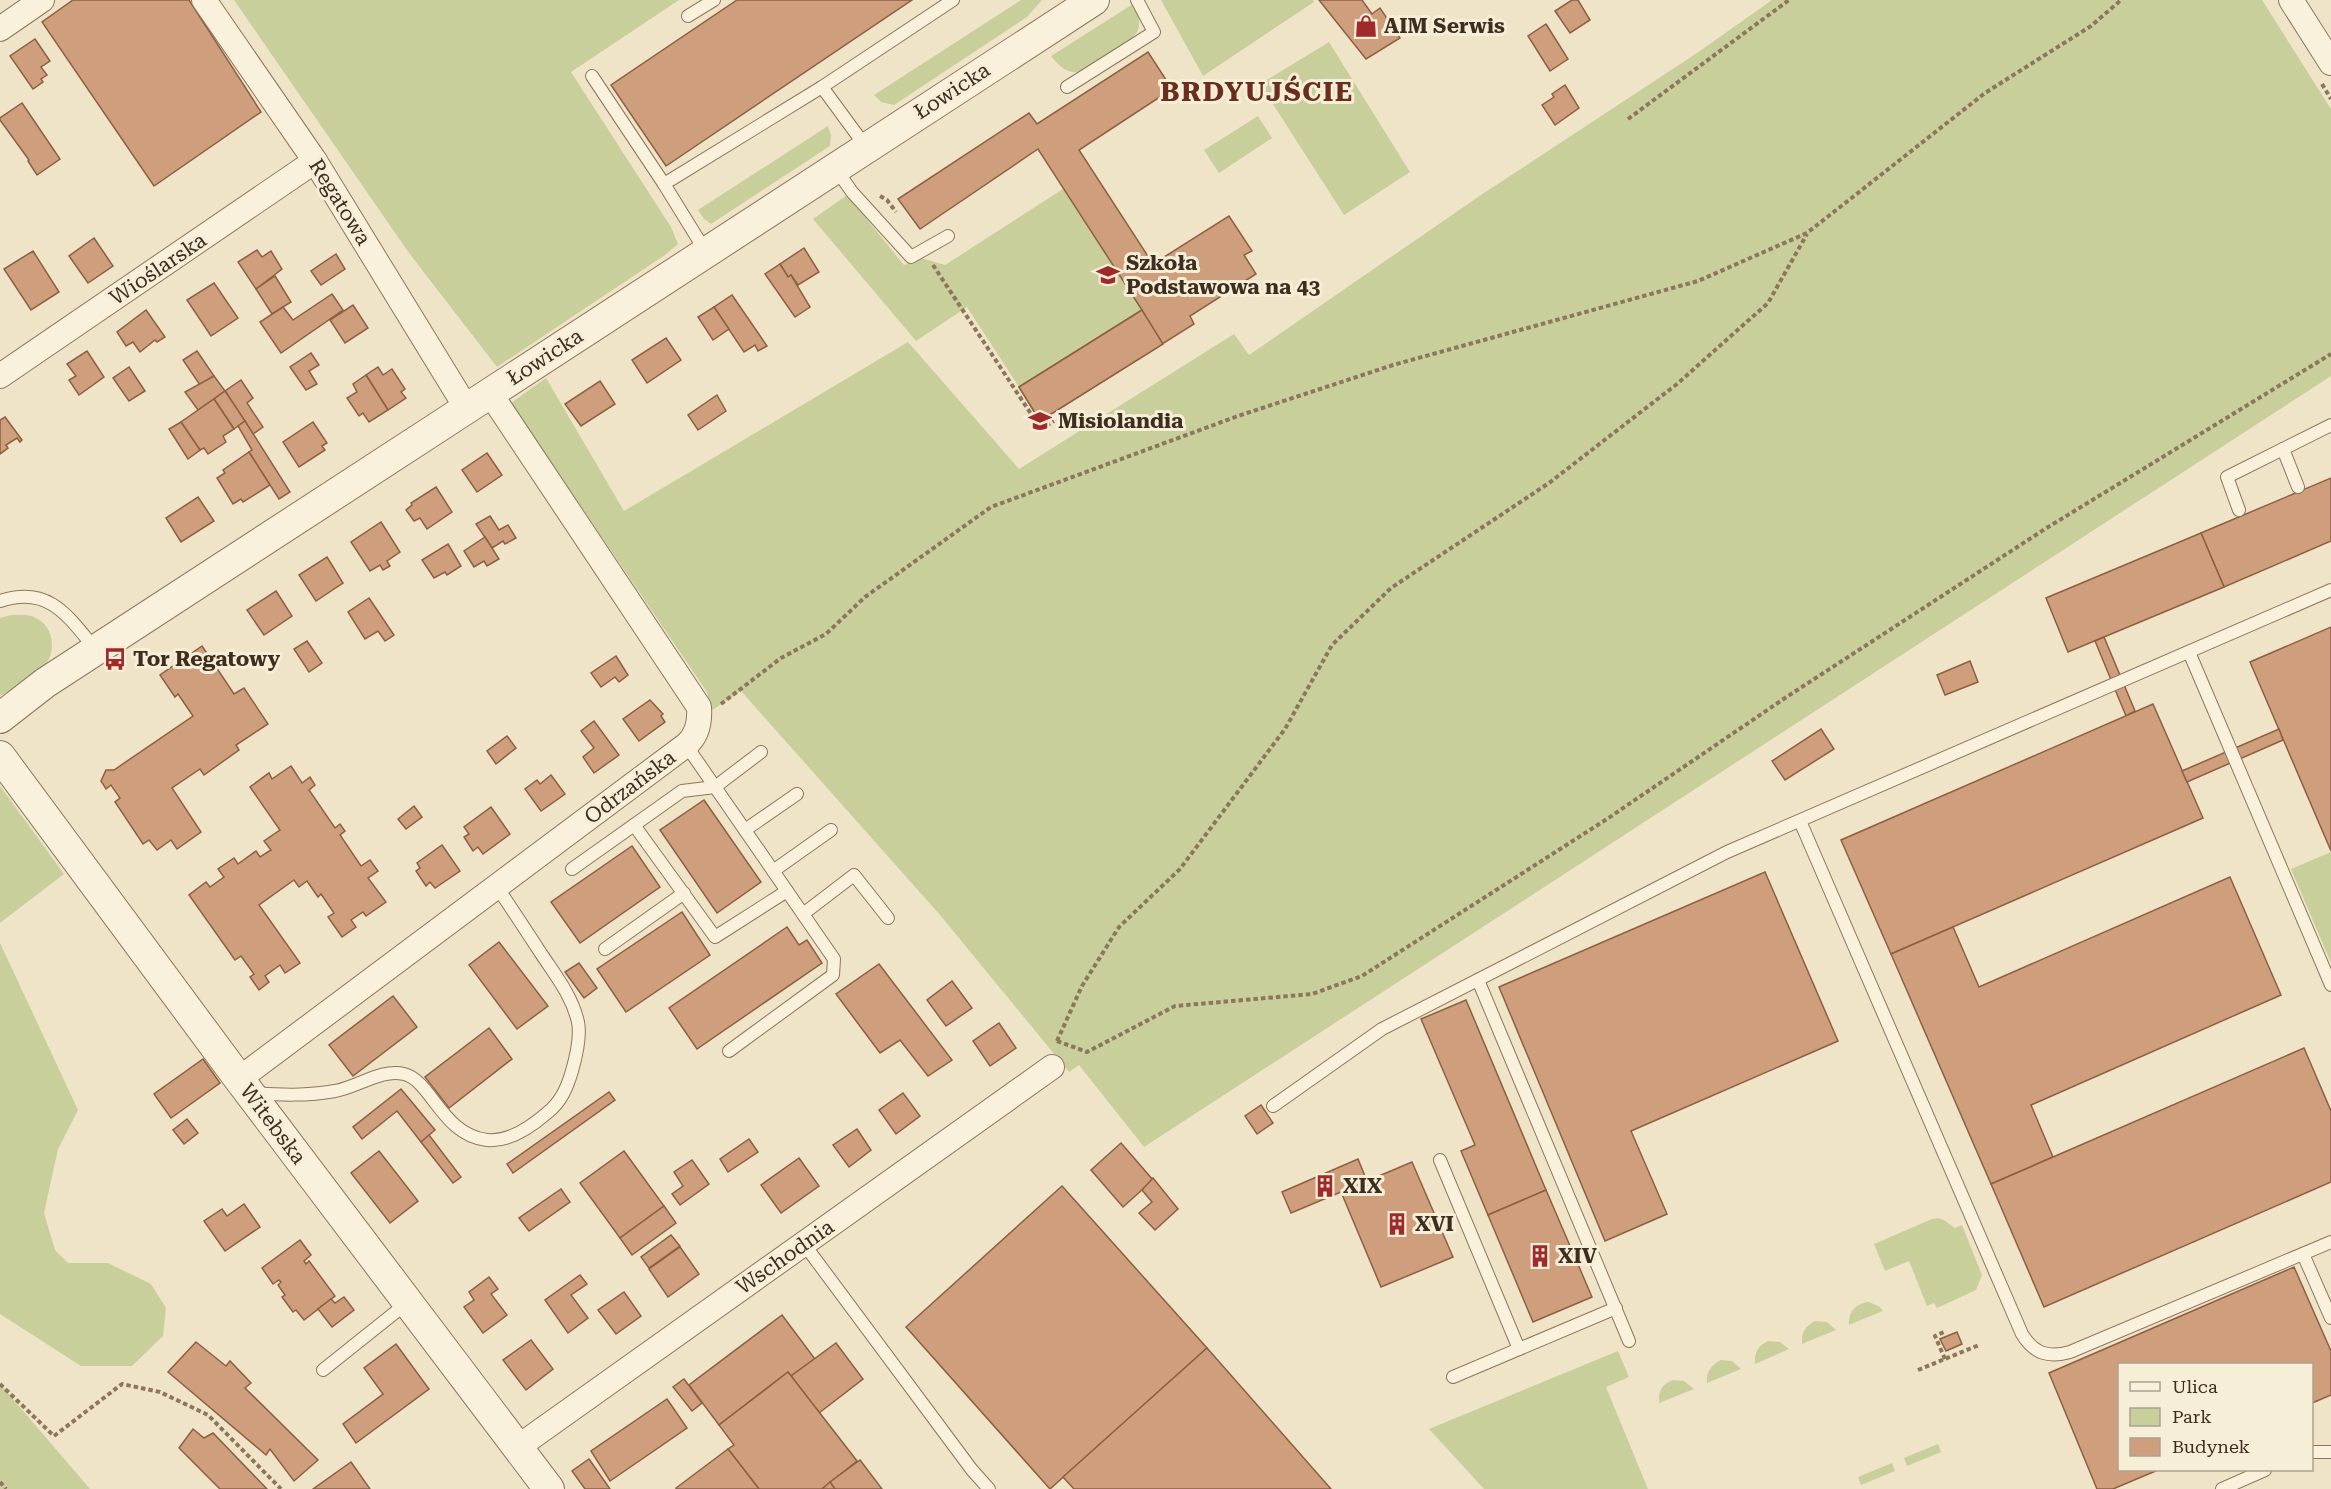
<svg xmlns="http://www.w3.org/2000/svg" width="2331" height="1489" font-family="'Roboto Serif',serif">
<rect width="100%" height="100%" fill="#f0e4c8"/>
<g fill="#c9cf9b">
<polygon points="234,0 679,0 571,72 671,227 678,244 665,255 497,367 409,253"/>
<polygon points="1021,0 1042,0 1027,17 894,105 881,102 874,95"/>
<polygon points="1161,0 1313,0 1314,2 1203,76"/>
<polygon points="1772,0 2262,0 2331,109 2331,376 1144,1147 1079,1065 1069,1072 940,915 741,691 711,711 707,692 511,403 546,378 624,511 908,342 1019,469 1234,334 1249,355 1478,197 1697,53"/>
<path d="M1133 4C1138 13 1141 20 1138 30 1134 42 1085 74 1073 72 1063 71 1057 63 1051 56Z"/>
<polygon points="1329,42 1410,172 1344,215 1260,84"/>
<polygon points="1258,116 1272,138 1219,173 1204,150"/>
<polygon points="828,126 831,135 830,146 711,224 704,219 698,210"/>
<polygon points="1063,189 1142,310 1019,387 967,307 916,341 813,219 847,195 904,265 921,258 945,265"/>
<path d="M11 615C19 615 27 614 34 617 53 625 57 649 46 664 35 678 15 688 0 696V618Z"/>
<polygon points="0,786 64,874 0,923"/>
<polygon points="2331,852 2331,963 2291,869"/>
<polygon points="0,943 78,1110 58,1149 44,1213 55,1250 68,1263 108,1263 151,1284 166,1308 163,1336 132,1366 81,1366 0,1314"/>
<polygon points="1938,1218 1944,1220 1955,1228 1962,1225 1982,1275 1976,1290 1937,1308 1934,1303 1927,1306 1909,1261 1885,1271 1874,1244 1932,1219"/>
<path d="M1869 1302 1880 1307 1883 1311 1849 1325C1848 1312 1856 1303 1869 1302Z"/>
<path d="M1815 1321 1827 1322 1836 1330 1802 1344C1801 1333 1805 1326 1815 1321Z"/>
<path d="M1768 1341 1780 1342 1789 1349 1755 1364C1754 1352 1758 1346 1768 1341Z"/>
<polygon points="1618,1351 1629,1377 1606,1387 1648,1489 1484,1489 1429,1429"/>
<path d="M1721 1360 1732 1361 1741 1369 1707 1383C1706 1372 1711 1365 1721 1360Z"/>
<path d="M1673 1380 1684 1381 1694 1389 1659 1403C1658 1391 1662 1384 1673 1380Z"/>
<polygon points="0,1384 90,1489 0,1489"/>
<polygon points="1938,1444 1941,1452 1907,1466 1904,1458"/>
<polygon points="1892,1463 1895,1471 1861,1485 1858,1477"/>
</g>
<g fill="#cf9f7d" stroke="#8d5f41" stroke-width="1.5">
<polygon points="73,0 189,0 261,112 154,186 42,22"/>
<polygon points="737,0 912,0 666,166 611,85"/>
<polygon points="1319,0 1362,0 1372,14 1380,8 1400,38 1366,59"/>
<polygon points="1572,0 1578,0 1590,20 1570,33 1555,11"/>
<polygon points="1546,24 1568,59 1550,71 1528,36"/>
<polygon points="35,39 50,61 41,67 47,75 41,79 43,82 33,89 10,56"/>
<polygon points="1148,52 1172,89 1079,150 1153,264 1229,216 1252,251 1244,255 1256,274 1190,316 1194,324 1040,421 1019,387 1142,310 1038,149 920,229 898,199 1029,113 1037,124"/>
<polygon points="1565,85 1579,108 1555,125 1542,105 1554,97 1552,94"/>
<polygon points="22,103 60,159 37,175 28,161 29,160 0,120 0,118"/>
<polygon points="94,238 113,266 88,283 69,256"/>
<polygon points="804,248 819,272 798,285 791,275 788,277 780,264"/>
<polygon points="257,250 262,257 271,251 282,269 256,289 238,262"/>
<polygon points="33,251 59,292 31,310 4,269"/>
<polygon points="336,254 345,269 321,285 311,271"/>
<polygon points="780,264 788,277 791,275 810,307 795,317 765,274"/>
<polygon points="275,276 291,302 272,314 256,289"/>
<polygon points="214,283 238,318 211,336 187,300"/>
<polygon points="332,294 343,310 281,353 260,322 283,307 293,320"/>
<polygon points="732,295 767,346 758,351 755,345 744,352 714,307"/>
<polygon points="353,305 368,328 345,343 330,320"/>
<polygon points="714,307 729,329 713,340 698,317"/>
<polygon points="146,310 165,337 157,342 155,340 140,352 133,342 126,346 117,332"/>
<polygon points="1142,310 1163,344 1040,421 1019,387"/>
<polygon points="666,338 681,360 647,383 632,360"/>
<polygon points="87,351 104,377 79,395 69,380 76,376 67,364"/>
<polygon points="197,351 214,376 200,385 183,360"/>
<polygon points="311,353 319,365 309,371 317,384 306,390 290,367"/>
<polygon points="129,367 145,391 129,401 113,378"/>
<polygon points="378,367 383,375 392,369 405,389 401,392 406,398 388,410 366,375"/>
<polygon points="366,375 388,410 369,422 363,413 359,416 347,398 357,392 353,384"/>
<polygon points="214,376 225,391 198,410 185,392"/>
<polygon points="241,380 253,398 247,403 263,427 253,434 225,391"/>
<polygon points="600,381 615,404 581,426 565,404"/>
<polygon points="225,391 245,421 234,429 214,399"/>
<polygon points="717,395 726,411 698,430 688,415"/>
<polygon points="214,399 234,429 223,436 226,442 208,454 204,448 200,450 181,422"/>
<polygon points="5,417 22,440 20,442 17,438 6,445 8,448 0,454 0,420"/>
<polygon points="245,421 290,492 279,499 249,452 252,450 238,426"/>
<polygon points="181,422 200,450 188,459 169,429"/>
<polygon points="313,422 327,443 322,446 325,450 299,467 283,442"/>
<polygon points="249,452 270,485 243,502 241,499 233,504 217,478 225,473 223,470"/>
<polygon points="487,453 502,475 477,492 462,470"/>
<polygon points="2331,478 2331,541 2224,587 2201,533"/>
<polygon points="436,487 452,512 427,529 420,518 414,521 406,510 412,505 411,503"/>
<polygon points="198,497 214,521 181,542 166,518"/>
<polygon points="490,516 499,530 508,525 516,538 505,544 503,541 492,548 476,524"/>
<polygon points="381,522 400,552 387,561 390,566 383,570 380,565 370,571 351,542"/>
<polygon points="2201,533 2224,587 2068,652 2046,598"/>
<polygon points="485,537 499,559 487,566 484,561 474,567 464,551"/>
<polygon points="448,544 461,566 447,575 445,572 434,578 422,560"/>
<polygon points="327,557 343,583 316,601 299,575"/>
<polygon points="276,591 292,616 264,635 247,610"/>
<polygon points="369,598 394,635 385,641 378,631 365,639 348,612"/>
<polygon points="2331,627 2331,851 2250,662"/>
<polygon points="2104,637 2135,711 2126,716 2095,641"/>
<polygon points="307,641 322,663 309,672 294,649"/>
<polygon points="202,646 234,694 244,688 268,724 236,745 239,750 204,775 200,769 172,788 201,832 177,849 171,840 157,850 149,840 143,844 115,802 120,798 111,785 106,789 101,781 106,770 114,770 193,716 178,694 175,697 160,675"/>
<polygon points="616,656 628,675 619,682 615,677 601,687 591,673"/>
<polygon points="1970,661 1978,682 1945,695 1937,675"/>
<polygon points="650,700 663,714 661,716 665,722 639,741 623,719"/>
<polygon points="2153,704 2203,818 1891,954 1841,840"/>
<polygon points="594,721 619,755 594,773 583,757 594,748 581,731"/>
<polygon points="1821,729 1834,749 1785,780 1772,761"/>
<polygon points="2279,729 2283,740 2187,782 2182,771"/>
<polygon points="507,736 516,748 496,764 487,751"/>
<polygon points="291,766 302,783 310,777 315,785 309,790 335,828 340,824 345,831 340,835 361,866 370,860 378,871 368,878 386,902 366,916 363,912 351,920 356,927 342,937 328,917 334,913 321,894 318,897 307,881 299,887 294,880 259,905 300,963 285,973 280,965 265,976 269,982 259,990 250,977 254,974 241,956 235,960 189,895 206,882 210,887 224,877 218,869 234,858 238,864 256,851 260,857 271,850 264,841 280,830 250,787 269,773 272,779"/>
<polygon points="551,775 565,794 541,811 525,789 537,780 540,784"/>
<polygon points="704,800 761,882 717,913 660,830"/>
<polygon points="414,806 422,817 406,829 398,819"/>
<polygon points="491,807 510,834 483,854 478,847 473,851 464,837 469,834 464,827"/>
<polygon points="442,845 460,871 435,888 430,882 426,886 416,871 420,868 417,863"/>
<polygon points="632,846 660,887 580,943 551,902"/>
<polygon points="1765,872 1838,1041 1631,1131 1667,1214 1605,1241 1499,987"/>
<polygon points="2230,877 2281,995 2031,1105 2053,1157 1991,1184 1891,954 1953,927 1979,987"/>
<polygon points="682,912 710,955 626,1012 597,969"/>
<polygon points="787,927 799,945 807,940 822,963 697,1049 669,1008"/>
<polygon points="499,942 548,1006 517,1029 469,965"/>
<polygon points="579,963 597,988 584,998 565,972"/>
<polygon points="879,964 952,1060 928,1076 900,1040 880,1053 836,994"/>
<polygon points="952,981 972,1008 946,1026 927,1000"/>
<polygon points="393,996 417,1027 353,1076 329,1045"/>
<polygon points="1466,1000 1546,1190 1488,1215 1461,1151 1475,1145 1421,1019"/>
<polygon points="999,1023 1016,1048 990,1066 973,1041"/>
<polygon points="489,1028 512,1059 449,1108 425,1077"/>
<polygon points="2304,1048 2331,1111 2331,1182 2044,1307 1991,1184"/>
<polygon points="203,1059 220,1083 171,1118 154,1094"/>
<polygon points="401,1089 435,1130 421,1142 397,1111 362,1139 353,1127"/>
<polygon points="609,1092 615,1100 513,1173 507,1164"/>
<polygon points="903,1093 920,1116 896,1134 879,1110"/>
<polygon points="1261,1105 1273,1123 1257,1134 1245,1116"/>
<polygon points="187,1119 198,1133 184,1144 173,1130"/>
<polygon points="857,1129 871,1150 849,1167 833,1145"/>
<polygon points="429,1135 461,1177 453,1183 421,1142"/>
<polygon points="749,1139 758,1152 728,1172 720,1159"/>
<polygon points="1121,1143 1153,1180 1123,1207 1091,1170"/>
<polygon points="379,1151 418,1201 390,1223 351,1173"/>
<polygon points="624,1151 664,1206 620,1238 580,1183"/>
<polygon points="799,1158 819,1186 781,1213 761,1185"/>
<polygon points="1358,1159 1367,1181 1291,1213 1282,1192"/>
<polygon points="692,1160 709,1184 680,1205 672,1194 683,1186 674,1172"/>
<polygon points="1412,1162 1453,1257 1381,1287 1341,1192"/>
<polygon points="1153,1178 1178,1209 1155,1230 1139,1213 1152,1202 1142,1190"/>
<polygon points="1062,1186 1207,1348 1050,1489 906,1327"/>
<polygon points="561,1189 570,1202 529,1231 519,1218"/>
<polygon points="1546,1190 1592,1297 1533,1322 1488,1215"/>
<polygon points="244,1204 260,1227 225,1251 204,1221 222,1209 227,1216"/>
<polygon points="664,1206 676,1223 632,1255 620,1238"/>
<polygon points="671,1235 680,1246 649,1268 641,1257"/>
<polygon points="300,1240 311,1255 304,1261 306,1264 309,1261 335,1296 304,1320 296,1310 293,1312 282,1297 285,1295 278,1285 281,1282 279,1280 273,1284 262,1268"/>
<polygon points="680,1247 699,1274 668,1297 649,1269"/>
<polygon points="2294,1267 2331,1351 2331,1395 2312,1403 2312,1364 2120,1364 2120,1470 2158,1470 2113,1489 2097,1489 2049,1373"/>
<polygon points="580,1275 587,1284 571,1295 588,1318 568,1333 545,1300"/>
<polygon points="489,1277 498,1289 491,1294 507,1315 483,1333 464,1307 474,1300 469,1292"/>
<polygon points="624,1292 641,1316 616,1334 598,1310"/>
<polygon points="344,1297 354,1310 332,1327 318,1309 331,1299 335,1303"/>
<polygon points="782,1315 815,1359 791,1376 788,1372 719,1425 689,1385"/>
<polygon points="1957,1332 1962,1344 1946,1351 1940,1339"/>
<polygon points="531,1340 553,1369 526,1390 503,1360"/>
<polygon points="196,1342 226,1366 230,1361 251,1383 245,1388 318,1460 294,1481 270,1449 266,1455 168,1372"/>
<polygon points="836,1343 863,1379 819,1413 791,1376"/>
<polygon points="396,1344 429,1389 356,1443 343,1424 383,1394 364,1368"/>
<polygon points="1207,1348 1331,1489 1074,1489 1063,1477"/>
<polygon points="788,1372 857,1461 822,1489 759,1489 728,1449 734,1445 719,1425"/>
<polygon points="684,1379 702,1403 692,1411 673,1387"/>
<polygon points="667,1399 687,1428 610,1481 591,1451"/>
<polygon points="193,1429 204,1438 213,1433 267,1489 220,1489 179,1448"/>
<polygon points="728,1449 759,1489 676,1489 676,1488"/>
<polygon points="589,1459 610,1489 585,1489 572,1471"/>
<polygon points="860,1460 882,1489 835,1489 830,1482"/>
<polygon points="351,1462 370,1489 313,1489"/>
<polygon points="830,1482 835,1489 822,1489"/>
</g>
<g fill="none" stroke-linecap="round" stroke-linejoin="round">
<g stroke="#8d765c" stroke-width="14">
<g id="service">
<polyline points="688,16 714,0"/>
<polyline points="592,76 664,184"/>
<polyline points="1067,87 1154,32 1137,0"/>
<polyline points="866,147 822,87 953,0"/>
<polyline points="836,169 852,192 911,257 948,236"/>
<polyline points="706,252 664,184 822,87"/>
<polyline points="2283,449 2298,487"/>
<polyline points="2239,510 2227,477 2331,425"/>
<path d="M0 601C49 585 68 616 96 650"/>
<polyline points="2189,652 2331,985"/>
<polyline points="686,745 834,959 833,975 729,1051"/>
<path d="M1800 821 2022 1334C2034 1354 2049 1358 2070 1352L2331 1242"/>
<polyline points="634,825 715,937 787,891"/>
<polyline points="745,830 797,794"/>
<polyline points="572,869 682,791 715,787 761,752"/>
<polyline points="773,871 831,830"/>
<polyline points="803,914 854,875 888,918"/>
<polyline points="605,949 684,893"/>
<polyline points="1478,980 1629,1341"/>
<path d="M253 1093C281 1095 307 1096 335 1091 356 1088 382 1068 404 1074 431 1080 442 1135 487 1140 509 1142 531 1127 547 1113 561 1102 567 1088 572 1071 576 1057 581 1037 578 1022 572 996 556 976 542 955 527 932 512 909 497 887"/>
<polyline points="1273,1106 1382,1029 1727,852 2331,590"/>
<polyline points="1440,1160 1519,1349"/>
<polyline points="804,1244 972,1470 989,1489"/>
<polyline points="2303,1254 2331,1318"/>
<polyline points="323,1370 407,1303"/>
<polyline points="1453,1377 1616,1308"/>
<polyline points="2312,1452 2331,1452"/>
<polyline points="2222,1489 2265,1470"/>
</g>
</g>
<g stroke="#8d765c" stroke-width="26">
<g id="minor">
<polyline points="204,0 315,161 467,409"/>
<polyline points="2291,0 2331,63"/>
<polyline points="0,29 42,0"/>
<polyline points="0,376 315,161"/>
<path d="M239 1079 686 745C697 736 700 721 699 707L490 393"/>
<polyline points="518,1447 1052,1067"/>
</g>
</g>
<g stroke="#8d765c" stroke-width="32">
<g id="tertiary">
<polyline points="0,718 45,683 1094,0"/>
<polyline points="0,756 239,1079 549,1489"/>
</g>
</g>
<g stroke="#8d765c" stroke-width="4" stroke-dasharray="4.5 3" stroke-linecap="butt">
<polyline points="2322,84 2331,99"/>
<polyline points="1628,119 1789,0"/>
<polyline points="880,196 887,200 896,212"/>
<polyline points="933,265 1041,429 1054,421"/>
<polyline points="721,704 781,658 826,634 865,597 991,507 1238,416 1393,365 1698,281 1807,233 1985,93 2091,26 2121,0"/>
<polyline points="1057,1041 1087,1052 1175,1006 1312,994 1362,976 1607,819 1785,698 2045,529 2331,354"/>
<polyline points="1057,1041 1082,986 1119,927 1180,869 1285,729 1332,645 1391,588 1549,483 1677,384 1768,303 1807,234"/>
<polyline points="1945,1359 1935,1336 1946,1331"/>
<polyline points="1918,1370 1979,1345"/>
<polyline points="0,1384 54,1436 122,1384 160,1392 208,1415 281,1489"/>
<polyline points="0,1482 6,1489"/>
</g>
<use href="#service" stroke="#faf1dc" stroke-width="12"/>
<use href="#minor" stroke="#faf1dc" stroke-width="24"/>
<use href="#tertiary" stroke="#faf1dc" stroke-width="30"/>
</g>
<defs>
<g id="shop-bare" transform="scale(1.8)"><path d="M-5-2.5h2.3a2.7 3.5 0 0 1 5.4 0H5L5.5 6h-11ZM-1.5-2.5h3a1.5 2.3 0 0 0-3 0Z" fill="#9e2a2b" stroke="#f7eed8" stroke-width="2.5" paint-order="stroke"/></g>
<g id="school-bare" transform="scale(1.8)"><path d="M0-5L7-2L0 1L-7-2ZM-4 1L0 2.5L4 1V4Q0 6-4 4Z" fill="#9e2a2b" stroke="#f7eed8" stroke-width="2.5" paint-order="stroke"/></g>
<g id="bus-bare" transform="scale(1.8)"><path d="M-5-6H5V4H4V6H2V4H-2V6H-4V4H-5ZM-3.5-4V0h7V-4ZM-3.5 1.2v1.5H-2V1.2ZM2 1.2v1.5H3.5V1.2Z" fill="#9e2a2b" stroke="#f7eed8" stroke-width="2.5" paint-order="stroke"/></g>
<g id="building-bare" transform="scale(1.8)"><path d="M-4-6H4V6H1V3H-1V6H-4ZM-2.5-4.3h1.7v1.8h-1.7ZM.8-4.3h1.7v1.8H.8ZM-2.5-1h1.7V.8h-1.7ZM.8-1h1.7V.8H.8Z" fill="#9e2a2b" stroke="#f7eed8" stroke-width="2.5" paint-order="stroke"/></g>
</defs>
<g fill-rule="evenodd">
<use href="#shop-bare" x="1366" y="26"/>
<use href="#school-bare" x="1108" y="275"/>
<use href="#school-bare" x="1040" y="421"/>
<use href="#bus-bare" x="115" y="659"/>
<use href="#building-bare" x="1325" y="1186"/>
<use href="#building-bare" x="1397" y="1224"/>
<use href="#building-bare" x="1540" y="1256"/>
</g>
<g text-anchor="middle" stroke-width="6" stroke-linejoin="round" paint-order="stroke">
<g font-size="21" font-weight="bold" fill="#3d2e20" stroke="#f7eed8" text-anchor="start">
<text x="1384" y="33">AIM Serwis</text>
<text x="1126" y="270">Szkoła<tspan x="1126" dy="24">Podstawowa na 43</tspan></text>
<text x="1058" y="428">Misiolandia</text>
<text x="133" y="666">Tor Regatowy</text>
<text x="1343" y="1193">XIX</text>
<text x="1415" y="1231">XVI</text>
<text x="1558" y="1263">XIV</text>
</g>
<g font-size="21" fill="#3d2e20" stroke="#f7eed8">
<text transform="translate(952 91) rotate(-33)" y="7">Łowicka</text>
<text transform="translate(340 202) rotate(58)" y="7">Regatowa</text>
<text transform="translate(158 269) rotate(-34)" y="7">Wioślarska</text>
<text transform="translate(545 357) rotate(-33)" y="7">Łowicka</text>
<text transform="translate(630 787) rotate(-37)" y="7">Odrzańska</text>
<text transform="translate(273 1124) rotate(53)" y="7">Witebska</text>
<text transform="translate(785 1257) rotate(-35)" y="7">Wschodnia</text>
</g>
<g font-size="27" font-weight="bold" letter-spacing="1.5" fill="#6b2e1e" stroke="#f7eed8">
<text x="1257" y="101">BRDYUJŚCIE</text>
</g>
</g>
<rect x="2118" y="1363" width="195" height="108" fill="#f7eed8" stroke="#ada18e" stroke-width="1.5"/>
<rect x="2130" y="1382" width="30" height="9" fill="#faf1dc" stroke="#ada18e" stroke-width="1.5"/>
<text x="2172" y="1393" font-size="18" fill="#3d2e20">Ulica</text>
<rect x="2130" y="1408" width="30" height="18" fill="#c9cf9b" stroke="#ada18e" stroke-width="1.5"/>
<text x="2172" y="1423" font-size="18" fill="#3d2e20">Park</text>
<rect x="2130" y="1438" width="30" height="18" fill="#cf9f7d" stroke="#ada18e" stroke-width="1.5"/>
<text x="2172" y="1453" font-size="18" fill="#3d2e20">Budynek</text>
</svg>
